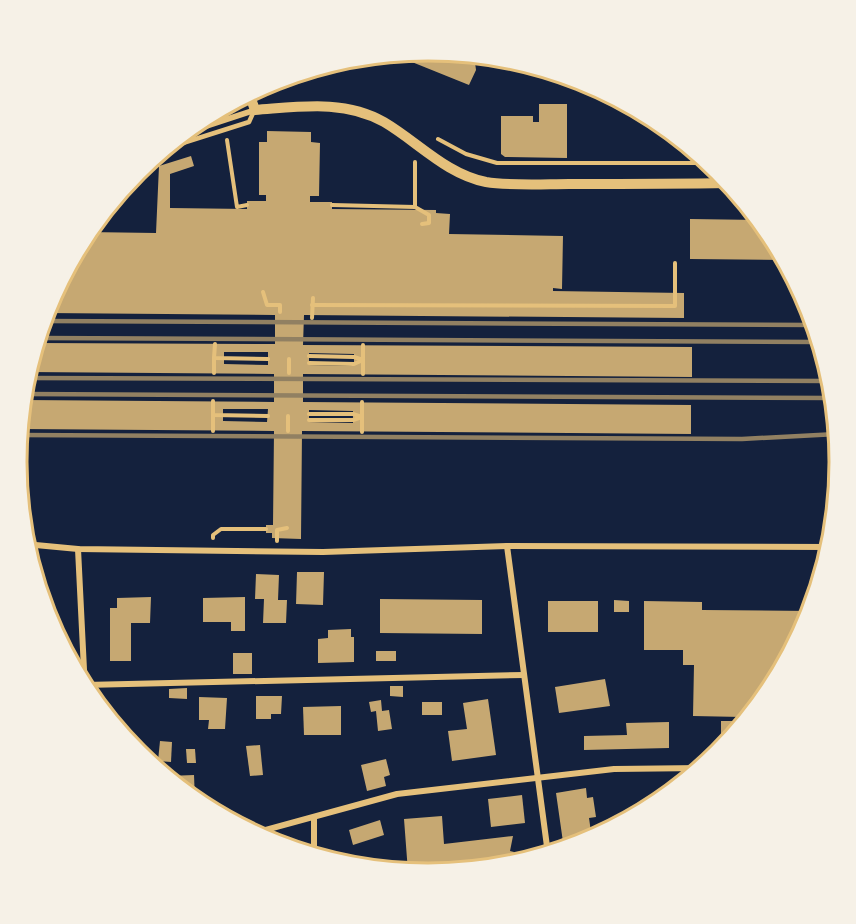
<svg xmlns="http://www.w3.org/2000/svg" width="856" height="924" font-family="Commissioner,sans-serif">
<rect width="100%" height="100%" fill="#14213d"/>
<g fill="#c6a872" fill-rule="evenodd">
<polygon points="428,51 474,55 476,70 469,85 392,54"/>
<polygon points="539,104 567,104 567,158 505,157 501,154 501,116 533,116 533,122 539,122"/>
<path d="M267 131 311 132V142L320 143 319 196H310V202H332V209L436 210V213L450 214 449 234 563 236 562 289 553 288V291L684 293V318L304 315 303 345 692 347V377L303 374V402L691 405V434L302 431 301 539 272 538V533H266V525H273L274 431 20 429 23 400 274 402V374L27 372 36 343 275 344V315L45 313 48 304 87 232 156 233 159 166 191 156 194 166 170 174V208L247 209V201H266V195H259V142H267ZM224 352H268V365L224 364ZM309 353 354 354V366L309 365ZM223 409H268L267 422 223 421ZM309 410 353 411V423L309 422Z"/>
<polygon points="690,219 759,220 770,234 785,260 690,259"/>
<polygon points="297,572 324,572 323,605 296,604"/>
<polygon points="256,574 279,575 278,600 287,600 286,623 263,623 264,599 255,599"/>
<polygon points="151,597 150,623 131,623 131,661 110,661 110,608 117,608 117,598"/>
<polygon points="245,597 245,631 231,631 231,622 203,622 203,598"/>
<polygon points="42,599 52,600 52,627 48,619"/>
<polygon points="380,599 482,600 482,634 380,633"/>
<polygon points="614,600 629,601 629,612 614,612"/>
<rect x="548" y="601" width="50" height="31"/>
<polygon points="644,601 702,602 702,610 811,611 808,620 770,691 742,725 742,717 693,716 694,665 683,665 683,650 644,650"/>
<polygon points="351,629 351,637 354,637 354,662 318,663 318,639 328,638 328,630"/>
<rect x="376" y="651" width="20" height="10"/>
<rect x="233" y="653" width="19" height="21"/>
<polygon points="605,679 610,706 559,713 555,687"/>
<polygon points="390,686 403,686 403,697 390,696"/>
<polygon points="187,688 187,699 169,698 169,689"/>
<polygon points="256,696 282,696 281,714 271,714 271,719 256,719"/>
<polygon points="199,697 227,698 225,729 208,729 209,720 199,720"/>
<polygon points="488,699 496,755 452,761 448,731 467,729 463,703"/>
<polygon points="381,700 382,711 389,710 392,729 378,731 376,711 371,712 369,702"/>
<rect x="422" y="702" width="20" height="13"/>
<polygon points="341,706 341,735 304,735 303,707"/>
<polygon points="721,721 739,721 739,729 727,743 721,743"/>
<polygon points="669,722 669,748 584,750 584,736 627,735 626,723"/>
<polygon points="160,741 172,742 171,762 158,761"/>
<polygon points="260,745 263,775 250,776 246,746"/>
<polygon points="186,749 195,749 196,763 187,763"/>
<polygon points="386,759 390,775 384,777 386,786 367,791 361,765"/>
<polygon points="194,775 195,800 168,779 168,776"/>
<polygon points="586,788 587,798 593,797 596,817 589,818 592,839 564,849 556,793"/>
<polygon points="522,795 525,823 491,827 488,799"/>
<polygon points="442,816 444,844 513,836 510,851 514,852 508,866 428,873 408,872 404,819"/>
<polygon points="380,820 384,835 353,845 349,830"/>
</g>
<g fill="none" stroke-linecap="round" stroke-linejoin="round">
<g stroke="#e5c07b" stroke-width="4">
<polyline points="438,139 466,154 497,163 709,163"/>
<polyline points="227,140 237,207 247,205"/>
<polyline points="415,162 415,207 429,215 429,223 422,224"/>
<polyline points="332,205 415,207"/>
<polyline points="263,292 267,305 280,305 280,312"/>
<polyline points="312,305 675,306 675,263"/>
<polyline points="312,318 313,298"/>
<polyline points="215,344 214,358 268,359"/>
<polyline points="309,356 354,357 363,360 363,345"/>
<polyline points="309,363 354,364 363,360 363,374"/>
<polyline points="214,373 214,358"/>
<polyline points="289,373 289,359"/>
<polyline points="213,401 213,415 268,416"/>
<polyline points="309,414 353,414 362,417 362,432"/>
<polyline points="309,420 353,420 362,417 362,402"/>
<polyline points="213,431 213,415"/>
<polyline points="288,431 288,416"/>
<polyline points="213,538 213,535 221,529 266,529"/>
<polyline points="277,541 277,530 287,528"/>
</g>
<polyline stroke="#e5c07b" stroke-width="4.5" points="164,149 249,122 254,111"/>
<g stroke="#e5c07b" stroke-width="6">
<polyline points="182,134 255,110"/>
<polyline points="25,544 78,549 323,552 507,546 830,547"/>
<polyline points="507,546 548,854"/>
<polyline points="78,549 85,690"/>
<polyline points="85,685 524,675"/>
<polyline points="314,818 314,855"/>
<polyline points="254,833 397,794 614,769 701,768"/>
</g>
<path stroke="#e5c07b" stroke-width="10" d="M249 93 255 110C298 107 344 99 384 122 418 142 446 174 486 182 509 186 545 184 569 184 622 184 675 184 729 183"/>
<g stroke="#918062" stroke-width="4.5">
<polyline points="43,321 814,325"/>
<polyline points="38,338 819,342"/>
<polyline points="26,378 831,381"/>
<polyline points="23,394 833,398"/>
<polyline points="19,435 742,439 837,434"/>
</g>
</g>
<path d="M0 0H856V924H0ZM27 462a401 401 0 1 1 802 0a401 401 0 1 1-802 0Z" fill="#f6f1e7" fill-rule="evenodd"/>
<path fill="none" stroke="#e5c07b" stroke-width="3" d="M27 462a401 401 0 1 1 802 0a401 401 0 1 1-802 0Z"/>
</svg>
